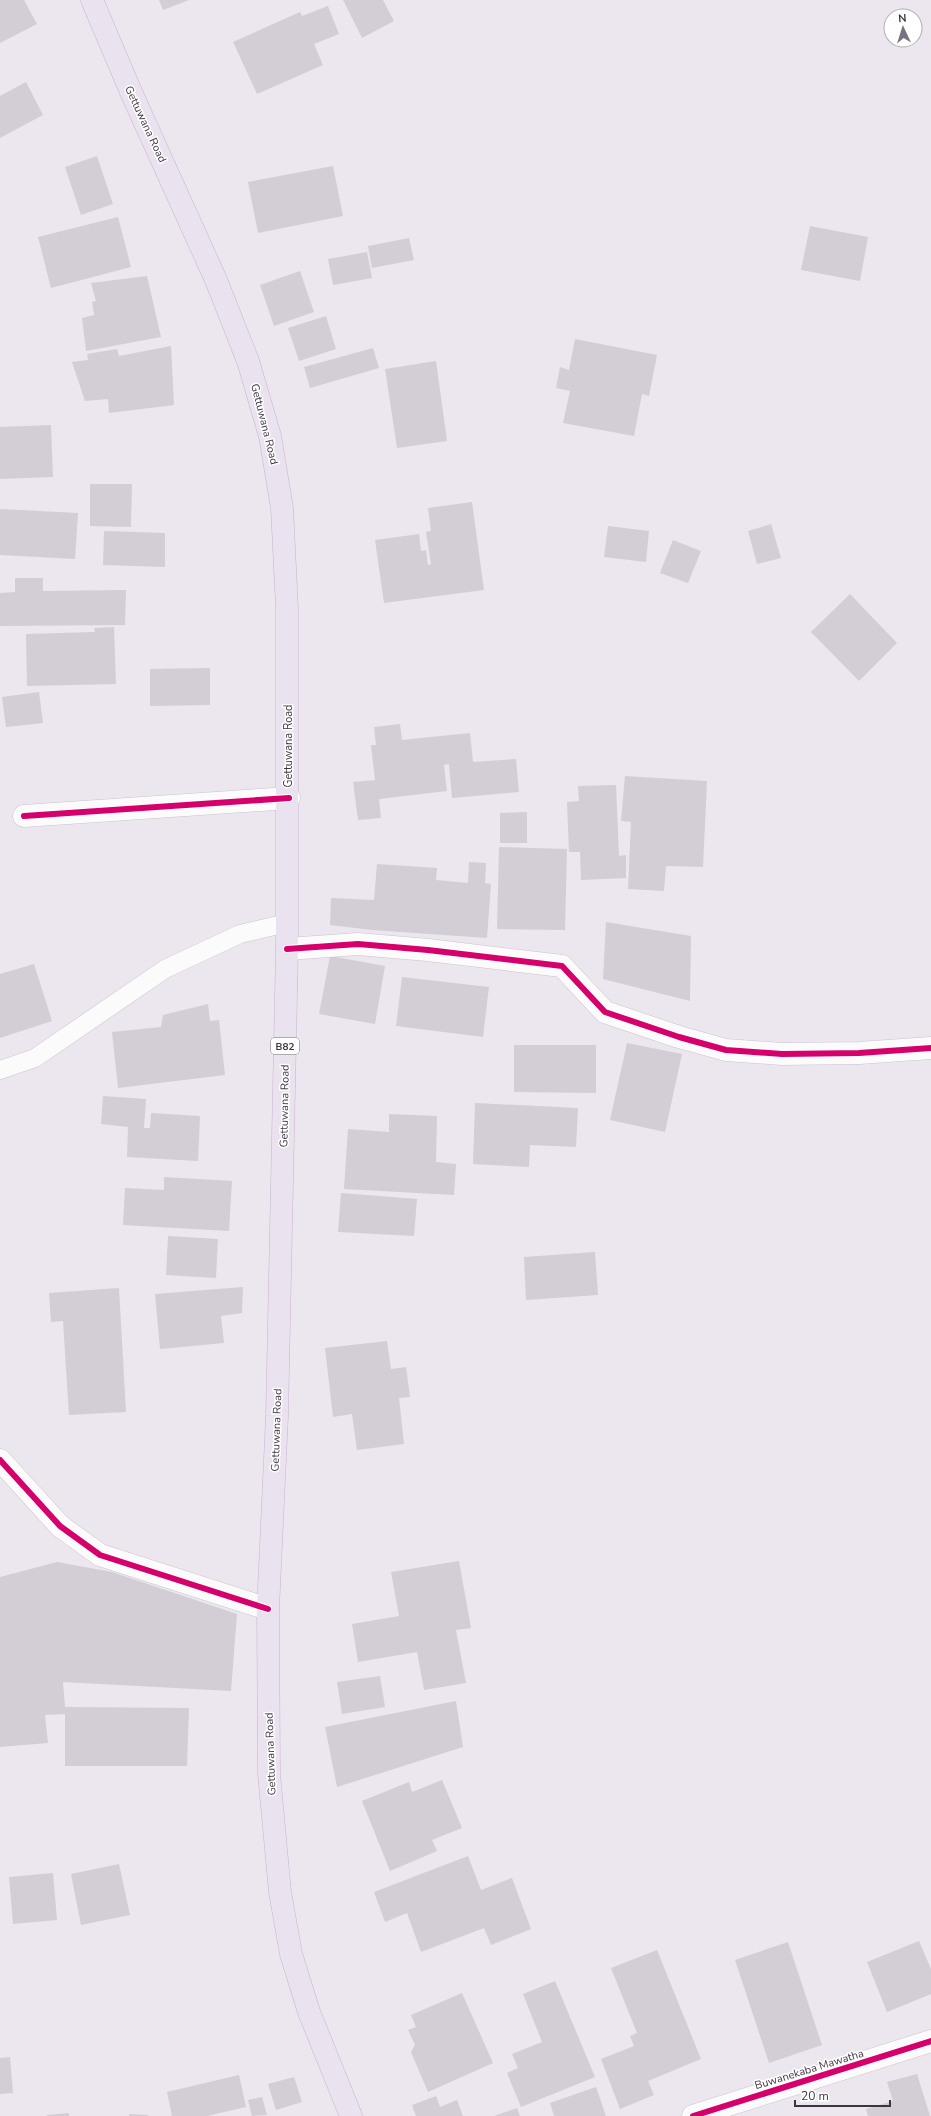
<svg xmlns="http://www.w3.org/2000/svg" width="931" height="2116" font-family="'Nunito Sans',sans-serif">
<rect width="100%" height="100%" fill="#ece6ee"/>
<g fill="#d3cdd6">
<polygon points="0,0 24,0 37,24 0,43"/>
<polygon points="159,0 189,0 163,10"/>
<polygon points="343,0 383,0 394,21 362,38"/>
<polygon points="328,6 339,34 314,44 323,65 257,94 233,42 300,12 302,16"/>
<polygon points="26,82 43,115 0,138 0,96"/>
<polygon points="97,156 113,204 81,215 65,167"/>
<polygon points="333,166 343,216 258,233 248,182"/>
<polygon points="118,217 131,267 51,288 38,237"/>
<polygon points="810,226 868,237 860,281 801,270"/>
<polygon points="409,238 414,260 372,268 368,246"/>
<polygon points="367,252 372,278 333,285 328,259"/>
<polygon points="300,271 314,312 274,326 260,285"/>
<polygon points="147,276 161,337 86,351 82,318 94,315 92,302 96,301 91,283"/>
<polygon points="326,316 336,349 299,361 288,328"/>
<polygon points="575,339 657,355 649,396 642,394 634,436 563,423 570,391 556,388 560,367 569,370"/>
<polygon points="171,346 174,405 109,413 108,399 85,401 72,362 88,360 87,354 117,349 119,356"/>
<polygon points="373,348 379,368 310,388 304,367"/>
<polygon points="436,361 447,441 397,448 385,369"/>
<polygon points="51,425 53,477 0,479 0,427"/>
<polygon points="90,484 132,484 131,527 90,526"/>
<polygon points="472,502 484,590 384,603 375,540 419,534 421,551 426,550 428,565 431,564 426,532 431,531 428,508"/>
<polygon points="0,509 78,513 75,559 0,555"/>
<polygon points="771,524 781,558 757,564 748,531"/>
<polygon points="608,526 649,531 646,562 604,557"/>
<polygon points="104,531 165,533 165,567 103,565"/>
<polygon points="673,540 701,551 688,583 660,573"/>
<polygon points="15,578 43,578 43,591 126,590 125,625 0,626 0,593 15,592"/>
<polygon points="850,594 897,643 859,681 811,632"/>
<polygon points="114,627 116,684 27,686 26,634 95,632 94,628"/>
<polygon points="210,668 210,705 150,706 150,669"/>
<polygon points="39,692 43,723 6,727 2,697"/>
<polygon points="400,724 402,740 470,733 473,762 516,759 519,792 452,798 449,764 444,765 447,791 379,799 381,818 358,820 353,782 375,780 371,745 376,745 374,727"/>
<polygon points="625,776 707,781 703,867 666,866 664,891 628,889 631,822 621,821"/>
<polygon points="616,785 619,856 626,855 626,878 581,880 580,852 569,852 567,802 579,801 578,786"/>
<polygon points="527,812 527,843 500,843 500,813"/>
<polygon points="499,847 567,849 565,930 497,929"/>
<polygon points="469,862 486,863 485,883 491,884 487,938 372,930 330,925 331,898 374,900 377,864 437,868 436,880 468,883"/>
<polygon points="606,922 691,936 690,1001 603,979"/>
<polygon points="330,956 385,966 375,1024 319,1014"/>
<polygon points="34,964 52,1021 0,1038 0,974"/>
<polygon points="402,977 489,987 483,1037 396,1026"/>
<polygon points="208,1004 210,1021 219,1020 225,1075 118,1088 112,1032 161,1027 163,1015"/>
<polygon points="627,1043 682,1054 665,1132 610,1120"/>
<polygon points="514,1045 596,1045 596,1093 514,1092"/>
<polygon points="103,1096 146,1099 144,1128 150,1128 151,1113 200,1116 198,1161 127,1157 128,1127 101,1124"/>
<polygon points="475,1103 578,1108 576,1147 530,1145 529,1167 473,1164"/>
<polygon points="389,1114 437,1116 436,1162 456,1164 454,1195 344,1189 348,1129 389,1132"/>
<polygon points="164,1177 232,1181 229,1231 123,1225 125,1188 164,1190"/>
<polygon points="341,1193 417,1199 414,1236 338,1232"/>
<polygon points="168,1236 218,1239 216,1278 166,1275"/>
<polygon points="595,1252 598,1295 526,1300 524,1257"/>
<polygon points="243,1287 242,1313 221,1316 224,1343 160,1349 155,1294"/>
<polygon points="119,1288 126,1412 69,1415 63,1321 51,1322 49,1293"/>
<polygon points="387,1341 391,1369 406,1367 410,1397 399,1398 404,1444 357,1450 352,1414 333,1417 325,1348"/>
<polygon points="459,1561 471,1628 456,1630 466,1683 424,1690 417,1652 358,1662 352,1624 399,1616 391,1572"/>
<polygon points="57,1562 112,1572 237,1614 231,1691 63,1682 65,1707 189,1708 187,1766 65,1766 65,1714 45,1715 48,1743 0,1747 0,1577"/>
<polygon points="380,1676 385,1707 342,1714 337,1682"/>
<polygon points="456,1701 463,1747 337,1787 325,1727"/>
<polygon points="442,1780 462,1828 432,1840 437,1851 390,1871 362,1801 409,1782 412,1792"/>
<polygon points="468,1856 481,1890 512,1878 531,1929 491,1945 484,1928 421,1952 407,1913 385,1922 374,1892"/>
<polygon points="119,1864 130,1915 81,1925 71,1874"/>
<polygon points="53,1873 57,1920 13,1924 9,1877"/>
<polygon points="919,1941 931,1969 931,1994 887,2012 867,1962"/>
<polygon points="788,1942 822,2045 769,2063 735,1960"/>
<polygon points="657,1950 701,2059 648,2081 654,2095 620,2109 601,2059 634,2046 630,2036 637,2033 611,1968"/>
<polygon points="555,1981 595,2077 521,2107 507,2073 518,2068 512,2054 542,2042 523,1994"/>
<polygon points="462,1993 493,2063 428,2092 411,2052 415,2045 408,2030 416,2027 411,2015"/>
<polygon points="10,2057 13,2093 0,2094 0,2058"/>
<polygon points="917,2074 930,2116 868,2116 866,2109 893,2101 887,2082"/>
<polygon points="239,2075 246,2107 207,2116 172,2116 167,2092"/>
<polygon points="294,2077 302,2102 276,2110 268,2084"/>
<polygon points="596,2087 606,2116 554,2116 550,2103"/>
<polygon points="436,2096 440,2107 457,2100 463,2116 416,2116 412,2105"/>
<polygon points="262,2097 267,2115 252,2116 248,2100"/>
<polygon points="517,2108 520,2116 494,2116"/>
<polygon points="69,2113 69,2116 47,2116 47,2115"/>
<polygon points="129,2114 148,2115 148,2116 129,2116"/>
</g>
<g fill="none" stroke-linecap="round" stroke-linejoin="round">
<g stroke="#cac3cc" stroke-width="19">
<polyline id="lane" points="0,1070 35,1058 165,969 240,934 287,923"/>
</g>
<g stroke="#cac3cc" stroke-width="23">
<g id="street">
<polyline points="24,816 289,798"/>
<polyline points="287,949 358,944 428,950 562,966 605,1012 679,1037 726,1050 782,1054 859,1053 931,1048"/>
<polyline points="0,1460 60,1526 100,1555 268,1609"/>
<polyline points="693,2116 931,2041"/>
</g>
</g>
<g stroke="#c7b4cf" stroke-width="23">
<polyline id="primary" points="92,0 131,92 216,280 248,361 270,436 282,508 287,608 287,949 277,1416 268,1609 269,1774 280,1892 291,1954 309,2012 351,2116"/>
</g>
<use href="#lane" stroke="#fcfbfc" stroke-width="18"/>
<use href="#street" stroke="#fcfbfc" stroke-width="22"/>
<use href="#primary" stroke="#ebe2ef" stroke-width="22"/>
<g stroke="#fff" stroke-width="8">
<g id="cycleway">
<polyline points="24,816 289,798"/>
<polyline points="287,949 358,944 428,950 562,966 605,1012 679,1037 726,1050 782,1054 859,1053 931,1048"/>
<polyline points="0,1460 60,1526 100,1555 268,1609"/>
<polyline points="693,2116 931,2041"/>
</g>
</g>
<use href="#cycleway" stroke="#d6006c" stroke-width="6"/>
</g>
<g text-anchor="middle" stroke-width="3" stroke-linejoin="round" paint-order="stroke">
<rect fill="#fff" stroke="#77717b" stroke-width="1" x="271" y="1038" width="28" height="16" rx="3"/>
<g font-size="10" font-weight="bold" fill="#3d3442">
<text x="285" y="1050">B82</text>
</g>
<g font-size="11" fill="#3d3442" stroke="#fff">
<text transform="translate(146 124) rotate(65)" y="4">Gettuwana Road</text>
<text transform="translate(265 424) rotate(76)" y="4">Gettuwana Road</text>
<text transform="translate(288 746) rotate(-90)" y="4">Gettuwana Road</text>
<text transform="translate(284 1106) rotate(-89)" y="4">Gettuwana Road</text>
<text transform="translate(276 1430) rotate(-88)" y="4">Gettuwana Road</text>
<text transform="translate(270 1754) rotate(-92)" y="4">Gettuwana Road</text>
<text transform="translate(809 2069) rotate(-17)" y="4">Buwanekaba Mawatha</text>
</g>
</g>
<g transform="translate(903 28) rotate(356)"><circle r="19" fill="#ffffff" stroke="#b1aeb3"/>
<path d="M0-3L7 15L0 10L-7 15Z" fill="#7a727e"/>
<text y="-6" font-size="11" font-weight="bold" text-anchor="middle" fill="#3d3442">N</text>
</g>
<path d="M795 2100v6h95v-6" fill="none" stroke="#3d3442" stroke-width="2"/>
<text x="801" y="2100" font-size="12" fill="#3d3442" stroke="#ffffff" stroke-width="3" paint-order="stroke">20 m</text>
</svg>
